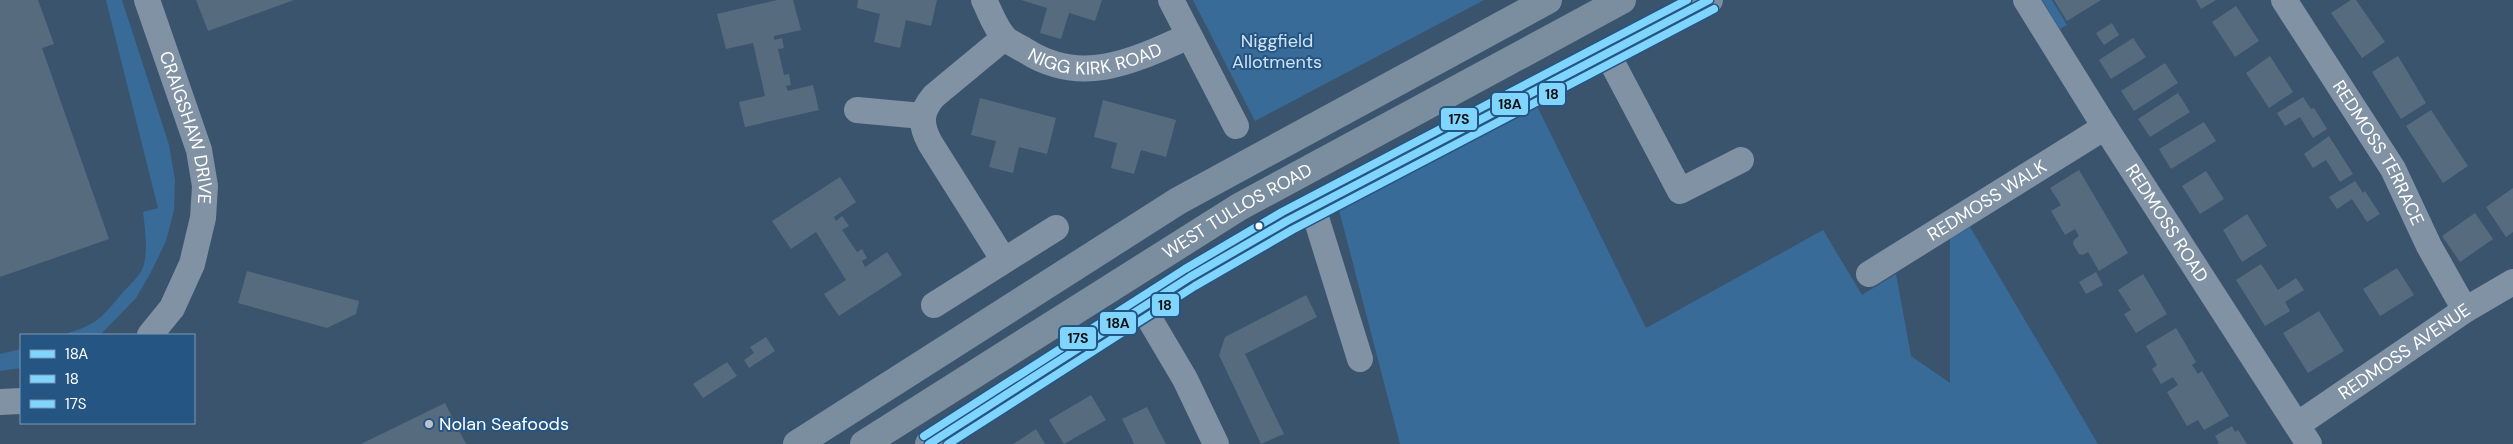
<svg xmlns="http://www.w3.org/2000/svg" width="2513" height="444" font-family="'DM Sans',sans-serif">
<rect width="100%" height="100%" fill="#3a546d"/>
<g fill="#396b99">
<path d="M106 0H122L169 145 175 180 174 210 166 241 151 272 136 298 100 335H63C100 323 100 319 124 291 130 285 138 277 142 270 149 253 145 230 143 212L158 208Z"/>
<polygon points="1193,0 1484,0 1255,121"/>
<polygon points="2042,0 2052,0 2067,25 2060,29"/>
<polygon points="1537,106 1646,328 1823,230 1862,295 1896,274 1911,356 1950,383 1950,239 1970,227 2098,444 1400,444 1339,210"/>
<polygon points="21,349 21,368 0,371 0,354"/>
</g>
<g fill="#566b7e">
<polygon points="0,0 38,0 54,44 42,48 109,239 0,277"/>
<polygon points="196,0 294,0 208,31"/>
<polygon points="777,0 793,0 801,30 774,36 774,40 782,38 784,48 778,49 784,75 789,74 791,85 786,86 788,91 813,85 819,110 745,127 739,102 765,96 758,65 753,43 726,49 717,14"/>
<polygon points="858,0 937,0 931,26 906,20 900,48 874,42 880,14 857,8"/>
<polygon points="1021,0 1102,0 1095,21 1069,13 1061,39 1040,33 1047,8"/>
<polygon points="2054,0 2101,0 2067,21"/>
<polygon points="2196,0 2216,0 2201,9"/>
<polygon points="2351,0 2356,0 2385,42 2362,58 2331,13"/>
<polygon points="2236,6 2259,41 2235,57 2212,22"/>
<polygon points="2112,23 2119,35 2104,45 2096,33"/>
<polygon points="2133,38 2146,57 2111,79 2099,60"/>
<polygon points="2270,56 2293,92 2269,108 2246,73"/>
<polygon points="2398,56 2426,103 2401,119 2372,72"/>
<polygon points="2165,63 2178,83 2134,111 2121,91"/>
<polygon points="2178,93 2190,112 2150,137 2138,119"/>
<polygon points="2303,97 2311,109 2314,108 2327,129 2313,138 2300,117 2285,126 2277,113"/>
<polygon points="980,98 1056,118 1047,154 1019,147 1013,173 989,167 996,141 971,135"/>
<polygon points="1103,100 1176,120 1166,157 1141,150 1134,174 1111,168 1117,143 1094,137"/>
<polygon points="2431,110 2468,166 2443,183 2406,126"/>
<polygon points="2204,122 2216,141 2171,169 2159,149"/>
<polygon points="2329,136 2353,174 2340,182 2326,160 2313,168 2304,154"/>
<polygon points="2079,170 2128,253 2099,271 2088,252 2083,255 2079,254 2073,244 2074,240 2079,236 2075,229 2065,235 2051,211 2061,205 2050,188"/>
<polygon points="2206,171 2224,199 2200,214 2182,186"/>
<polygon points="840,177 856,202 834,217 836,221 842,216 849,226 842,230 857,252 862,249 867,258 862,261 865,267 887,252 902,275 839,316 824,294 846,280 816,232 791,249 772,221"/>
<polygon points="2355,181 2363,193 2365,191 2380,214 2367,222 2352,199 2337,209 2329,197"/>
<polygon points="2513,188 2513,232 2506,237 2486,207"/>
<polygon points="2475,213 2493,239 2460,262 2442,236"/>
<polygon points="2247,214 2267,246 2242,262 2223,230"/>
<polygon points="2261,264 2278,290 2296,278 2304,290 2285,302 2290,311 2265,326 2236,280"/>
<polygon points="2397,268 2414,295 2380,316 2363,289"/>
<polygon points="247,271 359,301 356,314 327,328 238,303"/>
<polygon points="2096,272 2103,285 2086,294 2079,282"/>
<polygon points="2143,274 2167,314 2136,333 2124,314 2131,310 2118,290"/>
<polygon points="1306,295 1317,317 1245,354 1284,434 1261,444 1219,355 1225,337"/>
<polygon points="2319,311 2344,351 2308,373 2283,333"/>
<polygon points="2176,328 2196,362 2192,365 2198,374 2202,371 2229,416 2204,430 2198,420 2187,426 2167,392 2178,385 2173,377 2161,384 2152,369 2157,365 2146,346"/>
<polygon points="766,337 775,351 749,368 744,360 754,353 750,347"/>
<polygon points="727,362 737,376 703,398 693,384"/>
<polygon points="1091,395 1106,420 1064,444 1049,420"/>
<polygon points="445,403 466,444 361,444"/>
<polygon points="1147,407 1156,425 1166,444 1134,444 1131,437 1122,419"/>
<polygon points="2232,426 2235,432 2238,430 2247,444 2217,444 2219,443 2215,436"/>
<polygon points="1036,429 1045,444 1013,444 1018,441"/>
</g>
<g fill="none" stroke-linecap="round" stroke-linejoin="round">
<g stroke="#8092a3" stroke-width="26">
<path id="s1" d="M147 0 199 150 205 186 203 218 192 264 172 308 150 335"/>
<path id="s2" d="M984 0C990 12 995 27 1004 37 1009 43 1020 47 1026 51 1083 87 1135 60 1189 36"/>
<polyline points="1171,0 1236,126"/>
<path id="s3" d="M2026 0 2105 127 2309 444"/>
<path id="s4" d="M2284 0 2393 169 2429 246 2465 310"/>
<polyline points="1607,53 1680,191 1741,160"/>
<polyline points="857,110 922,116"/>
<polyline points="1313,208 1360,359"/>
<path d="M1003 259 930 143C920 124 920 112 934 96L1004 38"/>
<path id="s5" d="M1869 274 2105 127"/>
<polyline points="934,305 1056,228"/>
<polyline points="1143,308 1185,379 1216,444"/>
<polyline points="0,402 21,401"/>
<path id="s6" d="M2297 425 2465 310 2513 282"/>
</g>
<g stroke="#7b8e9f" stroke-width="28">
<polyline points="797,444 1178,201 1548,0"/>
<path id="s7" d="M864 444 1239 207 1622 0"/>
<polyline points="929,444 1190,277 1287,221 1709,0"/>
</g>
<g stroke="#255582" stroke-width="11">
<polyline id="bus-1" points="929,444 1190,277 1287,221 1709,0"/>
</g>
<g stroke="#255582" stroke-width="11">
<polyline id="bus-2" points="948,444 1195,286 1292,230 1714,9"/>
</g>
<g stroke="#255582" stroke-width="11">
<polyline id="bus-3" points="924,436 1185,269 1282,212 1687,0"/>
</g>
<use href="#bus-1" stroke="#80d5ff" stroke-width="8"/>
<use href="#bus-2" stroke="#80d5ff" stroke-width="8"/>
<use href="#bus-3" stroke="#80d5ff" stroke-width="8"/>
</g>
<circle fill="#fff" stroke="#255582" stroke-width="2" cx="1259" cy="226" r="4.5"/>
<circle fill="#bac3cc" stroke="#255582" stroke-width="2" cx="429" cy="424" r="5"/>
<g text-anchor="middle" stroke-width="4" stroke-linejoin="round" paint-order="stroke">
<g font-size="18" fill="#d1e4f6" stroke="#255582">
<text x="1277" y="47">Niggfield<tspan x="1277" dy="21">Allotments</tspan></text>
</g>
<g font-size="18" fill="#fff" stroke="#255582">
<text dy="6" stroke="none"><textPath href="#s2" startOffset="141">NIGG KIRK ROAD</textPath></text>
<text dy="6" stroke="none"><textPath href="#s1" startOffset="134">CRAIGSHAW DRIVE</textPath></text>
<text dy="6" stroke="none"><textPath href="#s4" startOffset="180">REDMOSS TERRACE</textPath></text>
<text dy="6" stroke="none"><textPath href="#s5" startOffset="139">REDMOSS WALK</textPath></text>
<text dy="6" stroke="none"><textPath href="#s7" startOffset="440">WEST TULLOS ROAD</textPath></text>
<text dy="6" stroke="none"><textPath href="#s3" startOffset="264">REDMOSS ROAD</textPath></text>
<text dy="6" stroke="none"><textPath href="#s6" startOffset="130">REDMOSS AVENUE</textPath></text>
</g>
<g font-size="18" fill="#fff" stroke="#255582" text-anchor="start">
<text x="439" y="430">Nolan Seafoods</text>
</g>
</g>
<g stroke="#255582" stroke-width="2">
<rect x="1538" y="82" width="28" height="24" rx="5" fill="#80d5ff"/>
<rect x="1491" y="92" width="38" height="24" rx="5" fill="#80d5ff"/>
<rect x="1440" y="107" width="38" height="24" rx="5" fill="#80d5ff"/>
<rect x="1151" y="293" width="29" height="24" rx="5" fill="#80d5ff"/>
<rect x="1099" y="311" width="38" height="24" rx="5" fill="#80d5ff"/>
<rect x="1059" y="326" width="38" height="24" rx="5" fill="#80d5ff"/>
</g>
<g font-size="14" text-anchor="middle" font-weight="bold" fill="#111">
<text x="1552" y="99">18</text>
<text x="1510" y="109">18A</text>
<text x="1459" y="124">17S</text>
<text x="1165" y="310">18</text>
<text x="1118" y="328">18A</text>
<text x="1078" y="343">17S</text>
</g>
<rect x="20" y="334" width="175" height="90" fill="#255582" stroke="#7c99b4"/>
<rect x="30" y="350" width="25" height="8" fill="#80d5ff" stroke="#7c99b4"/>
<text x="65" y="359" font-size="15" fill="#ffffff">18A</text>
<rect x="30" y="375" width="25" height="8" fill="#80d5ff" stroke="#7c99b4"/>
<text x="65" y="384" font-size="15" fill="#ffffff">18</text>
<rect x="30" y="400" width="25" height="8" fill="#80d5ff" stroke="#7c99b4"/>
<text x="65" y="409" font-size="15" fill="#ffffff">17S</text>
</svg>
